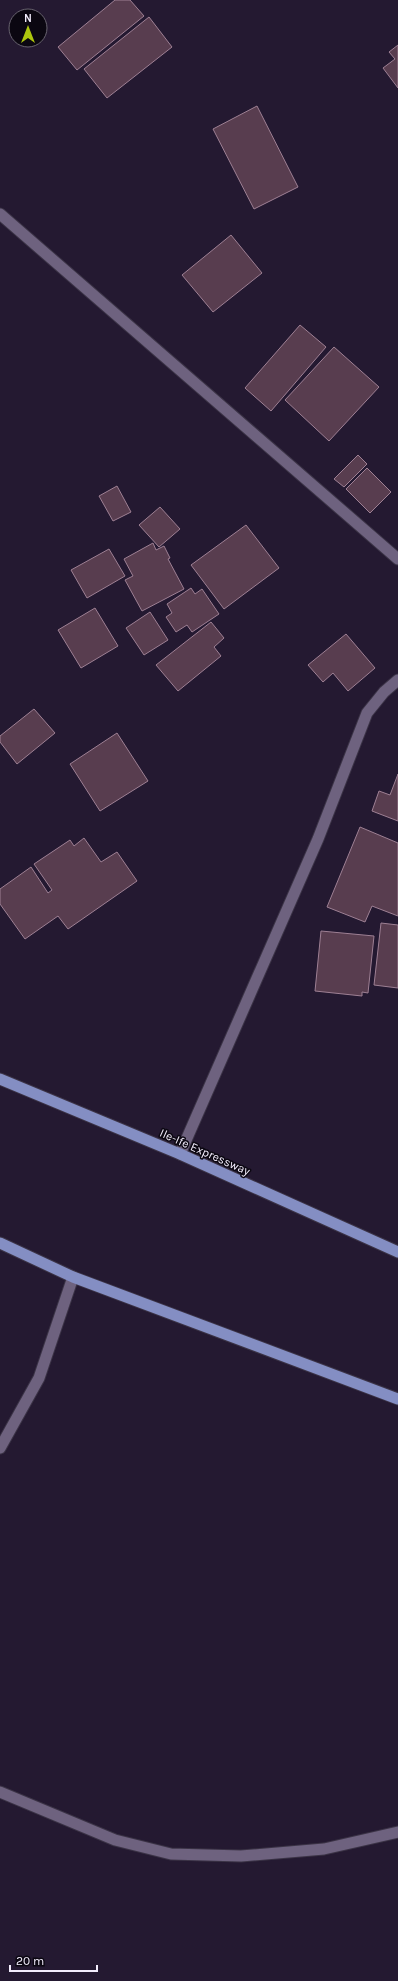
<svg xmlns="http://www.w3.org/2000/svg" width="398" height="1981" font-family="Karla,sans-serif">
<rect width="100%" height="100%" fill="#241931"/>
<g fill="#583d4f" stroke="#9e8094">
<polygon points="115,0 130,0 144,16 77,70 58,47"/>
<polygon points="149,17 172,47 107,98 84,69"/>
<polygon points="398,45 398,88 383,68 395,59 389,52"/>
<polygon points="257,106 298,187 254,209 213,129"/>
<polygon points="231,235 262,273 213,312 182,275"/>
<polygon points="300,325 326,347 271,411 245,388"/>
<polygon points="334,347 379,387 329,441 285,400"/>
<polygon points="358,455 367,464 344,487 334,479"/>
<polygon points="367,468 391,492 370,513 346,489"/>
<polygon points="117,486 131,512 113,521 99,496"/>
<polygon points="160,507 180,529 159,547 139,525"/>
<polygon points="246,525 279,568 224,609 191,565"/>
<polygon points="153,543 156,550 164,546 170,558 168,559 184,589 142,611 125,580 133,576 124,559"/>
<polygon points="109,549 125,576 87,598 71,570"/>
<polygon points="191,588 195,594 202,589 219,614 192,632 187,625 176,632 166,617 172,613 167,604"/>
<polygon points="95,608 118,646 81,668 58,630"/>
<polygon points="150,612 168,640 144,655 126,628"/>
<polygon points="211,622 224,638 214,647 221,656 178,691 156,665"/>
<polygon points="346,634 375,668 348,691 333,673 323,682 308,665"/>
<polygon points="34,709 55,733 17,764 0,742 0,736"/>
<polygon points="117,733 148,781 100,811 70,764"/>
<polygon points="398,774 398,821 372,811 379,791 390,795"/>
<polygon points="360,827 398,843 398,916 372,906 365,922 327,907"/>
<polygon points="84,838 101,862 117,852 137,881 68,929 58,916 25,939 0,904 0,889 31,867 48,893 52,890 34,864 70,840 74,846"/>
<polygon points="381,923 398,925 398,988 374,985"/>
<polygon points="321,931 374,936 368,993 362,992 362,996 315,991"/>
</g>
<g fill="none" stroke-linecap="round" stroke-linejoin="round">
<g stroke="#3b3346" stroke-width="13">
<g id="minor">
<polyline points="0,214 398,559"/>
<polyline points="180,1154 318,839 367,713 384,692 398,680"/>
<polyline points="0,1448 39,1378 73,1277"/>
<polyline points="0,1792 115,1840 171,1854 241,1856 324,1849 398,1832"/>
</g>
</g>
<g stroke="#3b3346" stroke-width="13">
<g id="primary">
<polyline points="0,1079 180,1154 398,1252"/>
<polyline points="0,1243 73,1277 398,1399"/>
</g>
</g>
<use href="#minor" stroke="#6e627f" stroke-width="11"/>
<use href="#primary" stroke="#848ec3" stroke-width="11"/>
</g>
<g text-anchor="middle" stroke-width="3" stroke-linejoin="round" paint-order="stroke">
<g font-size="12" fill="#f3edfd" stroke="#0b0711">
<text transform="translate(205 1152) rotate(24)" y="4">Ile-Ife Expressway</text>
</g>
</g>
<g transform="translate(28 28)"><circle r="19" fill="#0b0711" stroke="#68636f"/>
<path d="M0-3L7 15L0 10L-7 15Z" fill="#adc60e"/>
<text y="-6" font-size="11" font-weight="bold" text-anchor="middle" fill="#f3edfd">N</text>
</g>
<path d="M10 1965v6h87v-6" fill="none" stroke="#f3edfd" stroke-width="2"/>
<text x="16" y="1965" font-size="12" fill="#f3edfd" stroke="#0b0711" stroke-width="3" paint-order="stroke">20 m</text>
</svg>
